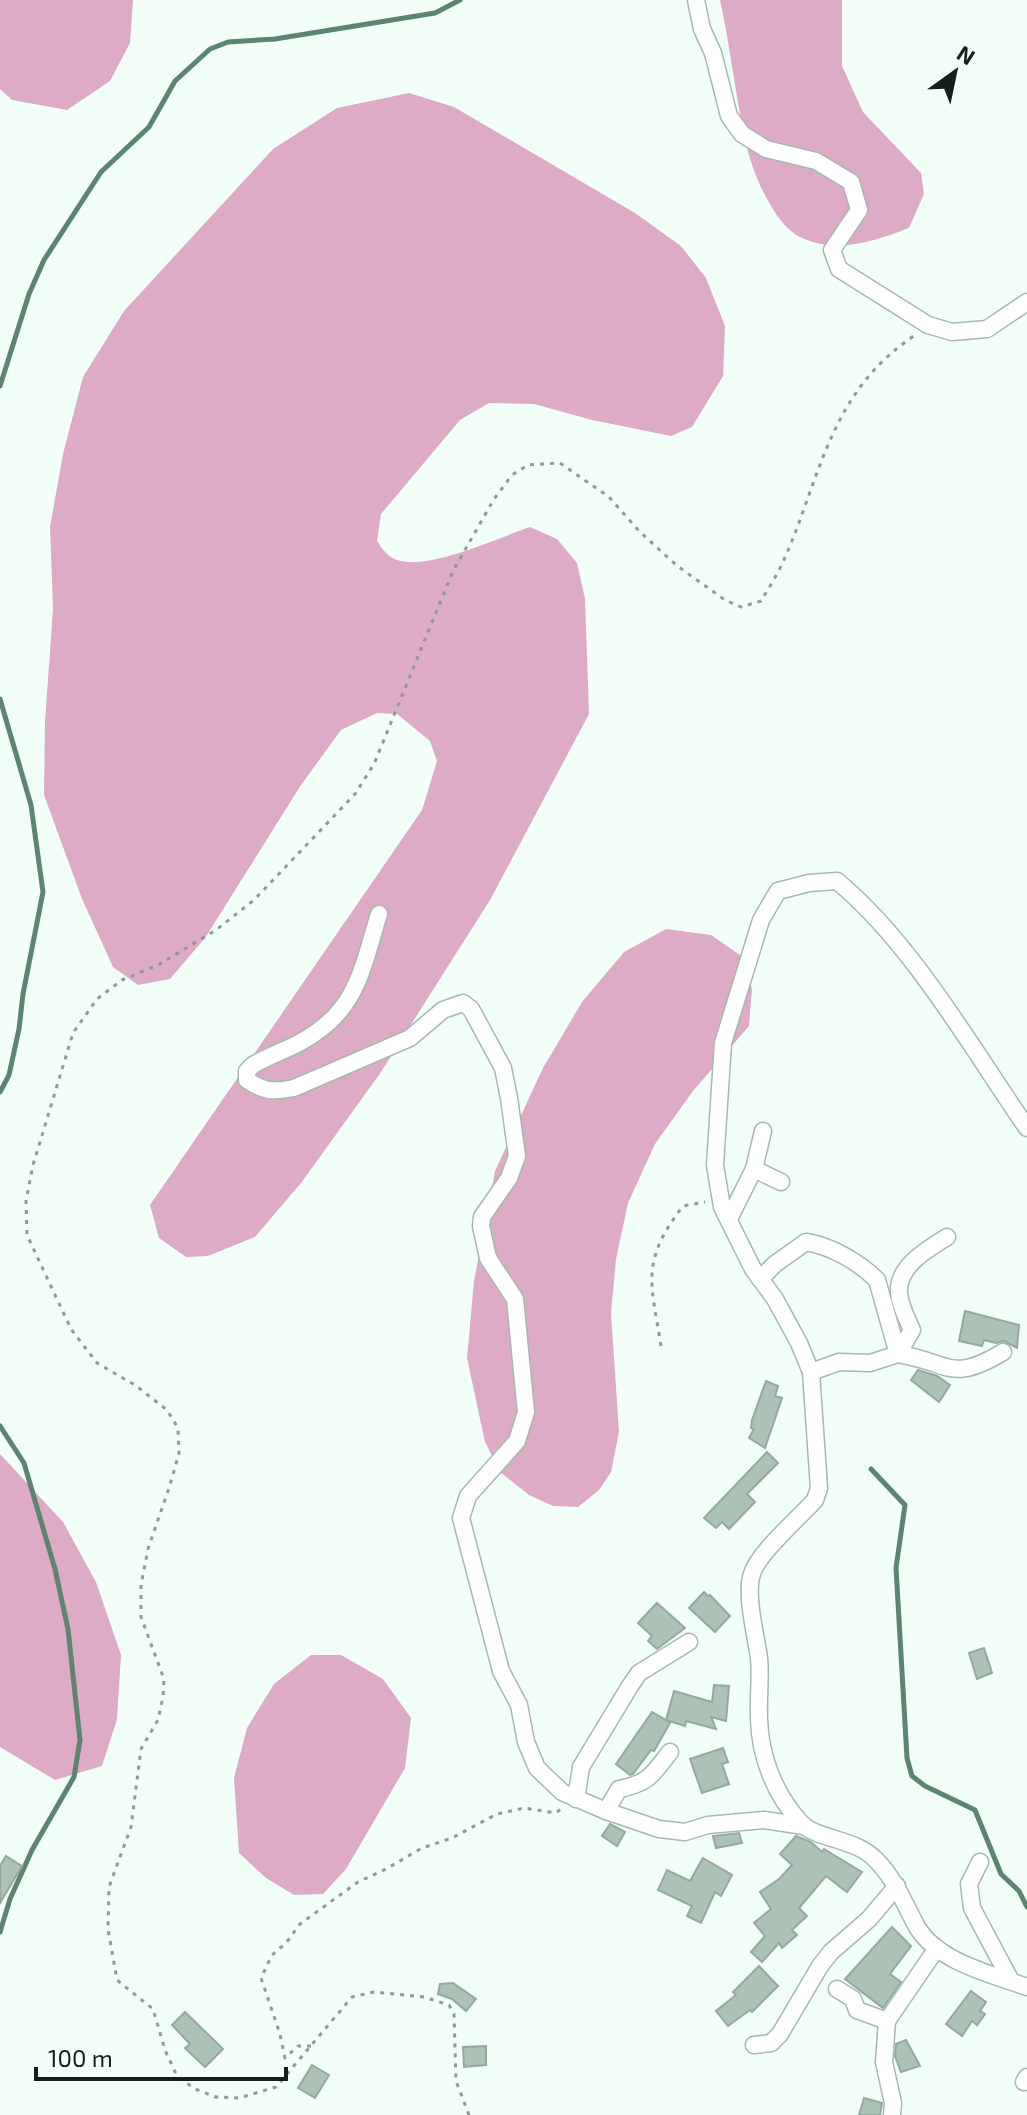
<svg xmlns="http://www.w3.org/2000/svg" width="1027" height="2115" font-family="'Exo 2',sans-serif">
<rect width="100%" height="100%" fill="#f1fff8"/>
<g fill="#deabc6">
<polygon points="0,0 133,0 130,43 110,81 67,110 12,100 0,89"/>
<path d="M720 0H842V66L863 112 921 173 924 194 909 228C875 241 838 254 802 238 776 227 755 178 748 152 736 102 731 50 720 0Z"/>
<path d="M409 93 454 107 635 213 681 246 706 278 725 326 723 376 692 427 671 436 592 420 534 404 489 403 460 420 381 514 377 541C383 550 389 559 401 561 433 568 498 538 530 527L557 539 577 563 585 599 589 714 490 900 379 1075 301 1183 255 1237 208 1256 186 1257 159 1238 150 1205 422 810 437 761 430 741 397 714 377 713 341 730 301 785 205 938 170 979 138 985 113 967 82 899 44 795 45 721 53 609 50 527 63 454 83 377 124 311 273 149 337 108Z"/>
<polygon points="666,929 711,935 743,957 752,989 749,1026 693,1091 655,1144 628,1203 616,1259 611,1313 619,1432 611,1472 599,1490 578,1507 553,1506 529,1495 500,1472 485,1442 467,1358 474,1281 495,1171 543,1068 582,1002 624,952"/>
<polygon points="0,1454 63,1522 96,1582 121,1655 117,1719 102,1766 55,1780 0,1747"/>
<polygon points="311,1655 341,1655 383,1679 411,1718 405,1768 346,1869 323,1894 294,1895 266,1878 239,1853 234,1778 247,1728 274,1684"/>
</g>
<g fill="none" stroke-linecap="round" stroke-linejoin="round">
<g stroke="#5b8471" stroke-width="5">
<polyline points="0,386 29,294 44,260 101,172 149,127 175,81 210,49 228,42 275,39 435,13 460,0"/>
<polyline points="0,699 31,805 43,892 23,994 19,1029 9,1075 0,1092"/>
<polyline points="0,1426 24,1463 55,1569 68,1629 80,1740 74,1777 32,1850 10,1899 0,1932"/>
<polyline points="871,1469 905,1505 896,1568 907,1758 912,1776 925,1786 975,1810 1001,1874 1019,1891 1027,1907"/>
</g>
</g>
<g fill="#acc2b7" stroke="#94a99e" stroke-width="2">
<polygon points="965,1311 1019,1325 1017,1348 1004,1341 996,1343 984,1340 982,1346 959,1341"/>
<polygon points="918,1370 937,1376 950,1385 939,1402 911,1380"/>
<polygon points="766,1381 778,1386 775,1396 782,1398 765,1448 749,1438 754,1429 751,1428 752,1420"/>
<polygon points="767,1452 778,1463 747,1494 755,1502 729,1529 722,1522 716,1528 704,1518"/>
<polygon points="704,1592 708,1596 710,1595 730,1616 715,1632 689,1608"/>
<polygon points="657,1603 685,1628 657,1649 648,1641 652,1636 638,1623"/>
<polygon points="984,1648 992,1673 977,1679 969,1653"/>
<polygon points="714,1685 729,1686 726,1721 711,1717 716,1729 686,1721 685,1726 666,1720 670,1723 654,1751 651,1750 633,1774 630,1775 616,1764 652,1712 666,1720 674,1691 712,1702"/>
<polygon points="723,1748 728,1762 722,1764 729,1784 702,1793 690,1759"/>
<polygon points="610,1824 625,1832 617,1846 602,1836"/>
<polygon points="739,1833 742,1843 716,1848 713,1836"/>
<polygon points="796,1836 811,1842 822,1852 824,1849 862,1872 847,1892 826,1876 799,1908 807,1916 792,1930 797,1935 782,1948 779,1943 762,1962 751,1952 765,1936 754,1923 771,1909 760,1892 779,1879 792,1865 780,1854"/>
<polygon points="6,1856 22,1866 0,1903 0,1866"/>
<polygon points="703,1858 732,1875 721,1896 715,1892 701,1923 687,1916 692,1906 658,1890 667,1870 690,1881"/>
<polygon points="892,1927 911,1946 890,1974 901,1982 883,2008 845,1979"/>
<polygon points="759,1966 778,1986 752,2012 750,2010 728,2026 716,2011 736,1995 733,1992"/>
<polygon points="453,1983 476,1999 466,2011 452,1999 438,1994 440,1984"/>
<polygon points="971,1991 986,2002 980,2011 985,2014 977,2025 972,2021 962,2036 946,2024"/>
<polygon points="185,2012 223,2049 205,2067 185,2048 190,2044 172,2025"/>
<polygon points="906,2040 920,2066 901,2072 895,2056 896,2044"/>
<polygon points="486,2046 486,2065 464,2067 463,2047"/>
<polygon points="312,2065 329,2075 315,2098 298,2088"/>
<polygon points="864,2098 882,2103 880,2115 859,2115"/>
</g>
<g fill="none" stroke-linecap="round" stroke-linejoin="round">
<g stroke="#a4baaf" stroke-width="19">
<g id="minor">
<polyline points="696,0 702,29 713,53 729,116 742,134 766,149 816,161 851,182 859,210 832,250 839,269 928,325 952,332 987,329 1027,302"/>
<path d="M379 914C361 972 357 1012 299 1043 284 1051 268 1056 253 1065L247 1071V1080C264 1092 274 1092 294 1088L410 1038 443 1010 463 1003 471 1009 503 1068 509 1098 517 1156 509 1178 482 1217 481 1226 488 1258 515 1299 526 1412 517 1441 468 1496 461 1518 501 1671 519 1705 526 1742 537 1768 562 1792 606 1811 659 1829 685 1832 708 1825 764 1820 804 1826"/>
<path d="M1027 1128C971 1047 912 943 837 881L809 883 778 891 761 920 723 1043 715 1165 722 1207 753 1269 775 1299 799 1343 811 1372 819 1488 815 1500C799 1518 758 1553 752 1574 745 1594 756 1636 759 1658 761 1678 758 1698 759 1719 760 1757 775 1795 801 1823 817 1840 856 1838 876 1860 895 1879 904 1903 917 1927 938 1962 991 1974 1027 1987"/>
<polyline points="754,1169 781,1182"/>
<polyline points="729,1219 754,1169 763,1131"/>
<path d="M760 1279 775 1264 806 1242C831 1246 859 1262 877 1280L898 1354C950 1362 950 1384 1003 1352"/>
<path d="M811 1372 839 1362 870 1363 898 1354 912 1330C907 1319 900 1306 899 1293 897 1266 928 1249 947 1237"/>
<polyline points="576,1799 581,1767 630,1686 639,1673 689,1642"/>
<path d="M606 1811 619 1789C649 1783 652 1775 670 1752"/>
<polyline points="980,1862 969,1884 972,1908 1011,1981"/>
<polyline points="837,1989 853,1999 857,2010 887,2021 937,1948"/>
<polyline points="887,2021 884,2062 893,2103 892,2115"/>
<polyline points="754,2045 771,2043 780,2034 820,1966 831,1952 869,1919 897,1886"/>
<polyline points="1024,2082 1027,2077"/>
</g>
</g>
<g stroke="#8e9a94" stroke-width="3" stroke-dasharray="4 6" stroke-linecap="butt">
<path d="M661 1346C651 1282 640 1262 683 1206L705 1202"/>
<polyline points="311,2046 298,2046 285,2058 280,2034 261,1978 272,1955 286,1943 300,1924 358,1882 386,1869 422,1848 452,1838 497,1814 524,1808 556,1813 562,1808"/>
<path d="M469 2115 456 2081 454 2014 449 2005 424 1997 374 1992 352 1997 276 2087 239 2098 216 2097 195 2089 177 2076 165 2050 153 2009 117 1980 108 1929 109 1887 131 1827 141 1749 158 1720 163 1697 164 1679 141 1617V1585L148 1549 170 1485 179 1453 178 1428 167 1410 135 1385 97 1363 71 1329 27 1235 26 1201 33 1165 73 1033 97 999 122 980 158 965 216 930 254 900 355 794 374 764 453 571 494 499 512 475 528 465 560 463 609 497 639 531 676 565 725 600 741 607 761 601C768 589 776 577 782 564 811 502 823 430 869 376 882 360 898 347 915 335"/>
</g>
<use href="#minor" stroke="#fff" stroke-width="16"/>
</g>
<g transform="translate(955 72) rotate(33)" stroke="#f1fff8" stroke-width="6" paint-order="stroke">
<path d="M0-6L14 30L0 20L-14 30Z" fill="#161e1a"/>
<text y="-12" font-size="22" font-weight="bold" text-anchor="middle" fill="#161e1a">N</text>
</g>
<path d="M36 2067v12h250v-12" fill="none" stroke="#161e1a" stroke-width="4"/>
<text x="48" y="2067" font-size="24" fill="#161e1a" stroke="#f1fff8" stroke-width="6" paint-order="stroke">100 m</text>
</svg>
